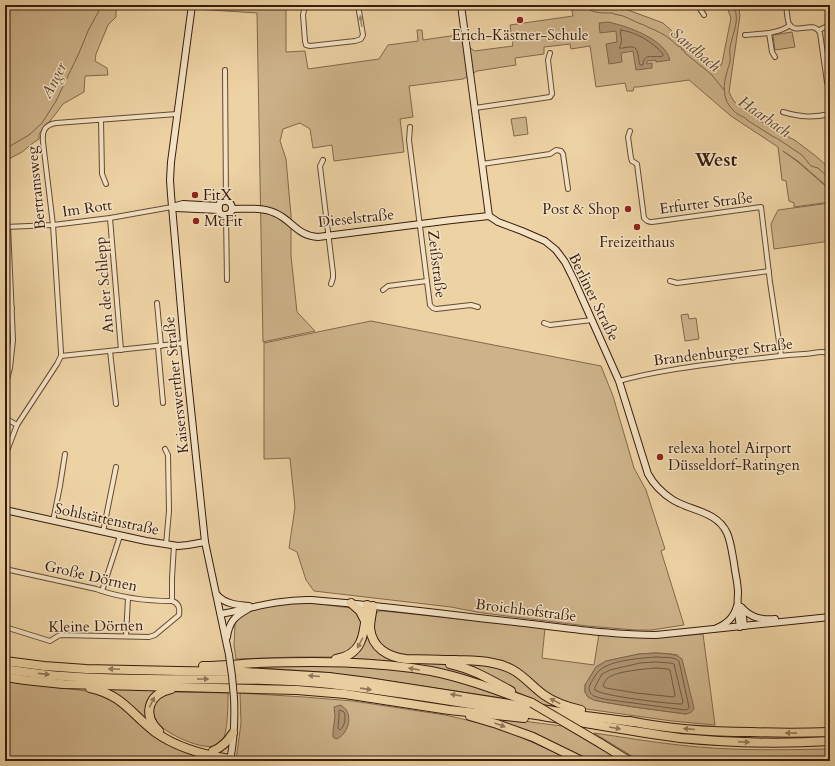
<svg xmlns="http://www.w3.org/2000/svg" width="835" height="766" font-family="Cardo,serif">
<rect width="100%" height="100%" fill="#edd2a3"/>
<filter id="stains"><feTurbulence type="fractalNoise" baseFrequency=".005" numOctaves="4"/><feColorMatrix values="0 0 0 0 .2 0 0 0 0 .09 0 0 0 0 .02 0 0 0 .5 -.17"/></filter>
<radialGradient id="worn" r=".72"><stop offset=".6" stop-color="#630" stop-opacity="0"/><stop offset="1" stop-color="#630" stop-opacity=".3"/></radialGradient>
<g fill="#ceb38a" stroke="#82684d" fill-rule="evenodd">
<polygon points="5,5 116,5 116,17 108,25 96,54 95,61 107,68 108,75 85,76 84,92 63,104 54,116 39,134 39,139 33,143 22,152 5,161 5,134 9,132 5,130"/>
<polygon points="196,5 286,5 286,52 305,51 308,69 379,59 388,45 418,41 417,30 422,30 423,40 457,35 474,51 513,46 510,25 573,16 571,5 595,5 603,9 620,7 663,23 700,56 718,66 721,65 722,63 731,18 726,5 738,5 740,15 729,92 733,100 740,107 762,122 796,141 817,157 830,169 830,189 799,162 783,151 798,162 830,190 830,202 794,207 794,203 789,201 786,181 782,180 778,147 731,116 689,80 638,87 634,87 633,91 627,91 625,83 596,87 590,46 571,49 570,44 544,47 544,54 515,58 516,65 477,71 463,79 409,86 413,117 400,119 404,152 334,161 332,145 313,148 310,129 300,123 283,129 280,141 286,159 291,215 291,256 297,312 315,331 263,342 257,13 195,9"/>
<polygon points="792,32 795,47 775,50 773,35"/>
<polygon points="526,117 528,134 514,136 511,119"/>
<polygon points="830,203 830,241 774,249 771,224 778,210"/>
<polygon points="688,314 689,319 696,318 699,339 685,341 681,315"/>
<polygon points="371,321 601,366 613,396 634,468 646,490 665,549 661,551 684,625 652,630 636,630 587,626 482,613 451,607 314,591 306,580 297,552 289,548 295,507 290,458 264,459 264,343"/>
<path d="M304 602 351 608 356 610 363 626 353 648 338 657H296L236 659 234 645 235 625 234 623C249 604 282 604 304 602Z"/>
<path d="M380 611H383L545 628 542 658 594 665 599 634 652 638 703 634 715 725 672 721 586 709 567 703 552 697 506 664 399 656 379 645 373 630 376 613ZM656 653 671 654 678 655 686 714 634 707 603 702 594 700 588 697 585 692V685L596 667 606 661 639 654Z"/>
<path d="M366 631 380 653 454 666 495 685C444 668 398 660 345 659Z"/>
<polygon points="454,662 503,667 565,708 544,705"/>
<polygon points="336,665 413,671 464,682 509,699 369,678 321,672 247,667"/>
<polygon points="5,680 24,684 80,690 96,693 115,703 161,741 181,749 210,758 213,761 5,761"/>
<polygon points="101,688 164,688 154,695 150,724"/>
<path d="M172 692 228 693C228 704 228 733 222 742 210 756 168 734 158 724 150 716 152 703 161 697 164 694 168 693 172 692Z"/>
<polygon points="240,693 304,697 353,701 445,715 480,723 507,731 574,761 236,761 241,723"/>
<polygon points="483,716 562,726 621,761 588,761 533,735"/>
<path d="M594 733C622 737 651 742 679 745 729 751 779 750 829 749L830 761H640Z"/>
</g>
<g fill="#af9471" stroke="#7f644a">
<path d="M608 22C627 26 665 39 670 60L656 62V60L647 61V64L652 63V68L636 70 633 51 621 53 622 62 609 64 606 44 617 42 616 31 600 33 599 23Z"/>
<path d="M656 653C665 654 675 653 682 659L694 708C693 712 690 713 686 714L634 707 603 702 594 700 588 697 585 692V685L596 667 606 661 639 654Z"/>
<path d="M340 705C355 711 349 735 336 739L333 737V731L335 716 334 707Z"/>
</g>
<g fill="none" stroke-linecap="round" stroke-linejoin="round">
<g stroke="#735840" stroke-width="1">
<path d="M621 30C636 32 653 42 663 54V56C655 59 644 51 643 65H640C638 60 639 48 633 47 628 46 624 49 619 48 620 46 621 45 621 43 623 39 619 34 621 30Z"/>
<path d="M656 657C664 658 673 656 679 661L689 707 688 709 685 710C663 707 640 704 618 701 610 700 601 699 594 696 590 694 588 690 590 685 591 682 597 672 600 670 611 660 642 658 656 657Z"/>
<path d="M656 662 670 663 674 664 683 702 682 704C670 704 602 696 595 690V687L602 674 610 670 640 663Z"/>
<path d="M656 668 668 669 670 670 675 695 674 697 636 693 606 688 603 686C604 683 605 680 608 678 616 671 646 669 656 668Z"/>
<path d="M340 710 344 712C346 718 345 726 340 730L338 728 339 716V712Z"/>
</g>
<g stroke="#7f644a" stroke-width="1">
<path d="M583 5C592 14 602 13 613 13L614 14 623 16 641 24C645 25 647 27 650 28 657 31 664 34 670 39 674 42 676 46 681 47L682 50H684L685 53 712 75 724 90"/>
<path d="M733 5C734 8 736 11 736 14 738 23 732 37 730 47 729 52 731 58 730 62 726 75 721 88 727 102 730 107 734 112 739 115 743 117 745 117 747 120L766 132 772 136 778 139 802 155 811 166 818 168 830 179"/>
<polyline points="5,149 29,135 42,123 56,101 79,53 88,31 102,5"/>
</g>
<g stroke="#644a35" stroke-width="6">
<g id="street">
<polyline points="305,5 303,15 305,41 306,45 310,46 355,41 361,39 363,35 358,5"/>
<polyline points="699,5 700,9 704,15"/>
<path d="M786 5C787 11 787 19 789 24 796 36 813 19 820 33L827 82 830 93"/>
<polyline points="819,30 830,25"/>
<polyline points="769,33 772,52 775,57"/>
<path d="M745 35C758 34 779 34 790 25"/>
<polyline points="225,70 226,201"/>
<polyline points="475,108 550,97 552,94 548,60 550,53"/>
<path d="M783 112C800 117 812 118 830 114"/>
<polyline points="101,120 102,174 106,184"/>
<polyline points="410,127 409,140 430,305 433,308 436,309 471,305 478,307"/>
<path d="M630 131 628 137 631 158 632 161 637 164 644 218C647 221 648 222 652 222L761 207 770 282 781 355"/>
<polyline points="323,160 320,166 333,273 333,278 331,284"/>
<polyline points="482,164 550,154 556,150 561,151 563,154 568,189"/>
<polyline points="226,215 227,280"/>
<polyline points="110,218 121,350"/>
<polyline points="5,227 53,225 110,218 172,207"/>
<polyline points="670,281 677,283 769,271"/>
<polyline points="383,290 388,286 427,281"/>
<polyline points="157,303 161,346"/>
<polyline points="5,309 12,308"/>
<polyline points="544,323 550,325 592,320"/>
<polyline points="158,347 163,403"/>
<polyline points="110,351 116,404"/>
<path d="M61 356V352L53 225 43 142C42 132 44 125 56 123L177 114"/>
<path d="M619 381C656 371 695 366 734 361 757 359 781 355 804 354 812 354 821 350 828 353"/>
<polyline points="5,387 10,368 13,340 8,227"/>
<polyline points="5,418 17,425"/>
<polyline points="165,449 168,455 169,511 166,545"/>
<polyline points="5,456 17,425 57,364 61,356 184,343"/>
<polyline points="53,521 60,486 65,454"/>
<polyline points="103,532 116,467"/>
<path d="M5 569 96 589C121 598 146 601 172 601"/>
<polyline points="102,591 120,536"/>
<path d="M5 627 50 641 58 636 61 635 149 637 155 635 179 615C180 609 179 603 172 601V578L174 545"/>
<polyline points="126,636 128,598"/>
</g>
</g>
<g stroke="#371c10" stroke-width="8">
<g id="secondary">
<polyline points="192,5 171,162 170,180 171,195 184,343 205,542 229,655"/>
<path d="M461 5 489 216 498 222 522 231 545 241 556 250 565 262 574 280 619 381 648 474C654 485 662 493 673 500 691 511 717 511 727 533 731 542 732 553 734 563 735 573 738 583 738 593 737 605 738 616 740 627"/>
<circle cx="225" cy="208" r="7"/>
<polyline points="172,207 183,204 219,206"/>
<polyline points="176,208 219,210"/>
<path d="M232 209C246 209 262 207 275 213 292 220 297 236 318 237L452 220 489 216"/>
<polyline points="5,510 146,541 178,546 188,545 205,542"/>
<path d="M217 595C225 604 237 605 249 606"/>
<path d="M741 607C751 618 761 620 775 619"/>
<polyline points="742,608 744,626"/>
<path d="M221 614C252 608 280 599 312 600 386 606 459 616 532 624 574 629 615 635 656 635L830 617"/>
<path d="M717 628C728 623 734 617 737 606"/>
<path d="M227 637C229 622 235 616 248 609"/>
<path d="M230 761C234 740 235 719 234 698"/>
</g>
</g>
<g stroke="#371c10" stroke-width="10">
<g id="highway">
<polyline points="351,603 360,611 365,621"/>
<path d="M373 606C372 613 370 621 370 628 372 648 388 657 406 659 422 659 439 660 455 660 475 661 495 660 513 670 524 676 533 687 544 695 555 703 568 707 581 710"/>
<path d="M336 659C366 654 364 629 367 605"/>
<polyline points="5,661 44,666 86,669 178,671 245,672 329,677 368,682 586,716 633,722"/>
<path d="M450 664C473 669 491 680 511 691"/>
<path d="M203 666C222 666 240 664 258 663 316 661 374 661 431 671 466 678 499 691 532 703"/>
<path d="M5 669C24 672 43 675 63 676 152 683 241 675 330 684 411 693 492 708 573 721 609 727 644 733 680 738 730 743 780 744 830 741"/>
<polyline points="5,677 25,680 63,684 297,690 345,694 449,710 524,718"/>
<path d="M90 688C123 695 131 714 155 732 177 748 204 755 230 759"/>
<polyline points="470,716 497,724 533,737 582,761"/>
<path d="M629 721C669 729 710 732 751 732 777 733 803 733 830 732"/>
<path d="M159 731C142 715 148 694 171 689"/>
<polyline points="600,743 629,761"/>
<path d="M213 751C223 747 228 741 233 733"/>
</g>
</g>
<use href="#street" stroke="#f3e2c3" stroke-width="4"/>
<use href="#secondary" stroke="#f3e2c3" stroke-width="6"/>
<use href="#highway" stroke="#edd2a3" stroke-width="8"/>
<g stroke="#371c10" stroke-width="8" stroke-linecap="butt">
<polyline id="secondary-bridge" points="229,655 232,676 234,698"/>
</g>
<g stroke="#371c10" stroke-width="10" stroke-linecap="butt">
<polyline id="highway-bridge" points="532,703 600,743"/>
</g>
<use href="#secondary-bridge" stroke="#f3e2c3" stroke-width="6"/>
<use href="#highway-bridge" stroke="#edd2a3" stroke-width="8"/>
</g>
<defs><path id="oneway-solid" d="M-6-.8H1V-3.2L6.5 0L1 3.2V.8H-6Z"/></defs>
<use fill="#9e8972" href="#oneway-solid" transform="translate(361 21) rotate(-99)"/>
<g fill="#92775a">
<use href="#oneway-solid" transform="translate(360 643) rotate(118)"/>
<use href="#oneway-solid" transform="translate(114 669) rotate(-178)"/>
<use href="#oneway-solid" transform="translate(414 669) rotate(-171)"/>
<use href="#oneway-solid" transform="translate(44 674) rotate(6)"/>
<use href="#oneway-solid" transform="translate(314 676) rotate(-175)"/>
<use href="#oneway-solid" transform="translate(203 679)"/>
<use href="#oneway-solid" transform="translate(366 689) rotate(8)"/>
<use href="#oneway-solid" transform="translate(456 695) rotate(-171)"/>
<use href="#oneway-solid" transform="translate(555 701) rotate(-153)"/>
<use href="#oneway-solid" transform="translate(152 702) rotate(-64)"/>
<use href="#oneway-solid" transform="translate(500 725) rotate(20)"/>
<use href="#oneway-solid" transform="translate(615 728) rotate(10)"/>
<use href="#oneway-solid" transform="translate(689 729) rotate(-175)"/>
<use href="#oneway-solid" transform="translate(791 733) rotate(-179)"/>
<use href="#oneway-solid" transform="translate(744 742) rotate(2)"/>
</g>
<g fill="#8f2418" stroke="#f3e2c3" stroke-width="1.5">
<circle cx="520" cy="20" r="4"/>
<circle cx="195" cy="195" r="4"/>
<circle cx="628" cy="209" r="4"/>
<circle cx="196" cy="221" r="4"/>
<circle cx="637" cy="227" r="4"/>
<circle cx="660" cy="457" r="4"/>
</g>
<g text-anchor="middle" stroke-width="3" stroke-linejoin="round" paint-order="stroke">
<g font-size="15" fill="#371c10" stroke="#f3e2c3" text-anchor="start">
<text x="520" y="40" text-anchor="middle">Erich-Kästner-Schule</text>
<text x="203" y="200">FitX</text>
<text x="620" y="214" text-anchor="end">Post &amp; Shop</text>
<text x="204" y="226">McFit</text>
<text x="637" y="247" text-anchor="middle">Freizeithaus</text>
<text x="668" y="453">relexa hotel Airport<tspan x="668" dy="17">Düsseldorf-Ratingen</tspan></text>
</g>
<g font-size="15" fill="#371c10" stroke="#f3e2c3">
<text transform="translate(36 188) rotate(-96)" y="5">Bertramsweg</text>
<text transform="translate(706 203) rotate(-7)" y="5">Erfurter Straße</text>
<text transform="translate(87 208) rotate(-8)" y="5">Im Rott</text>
<text transform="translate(356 218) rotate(-6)" y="5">Dieselstraße</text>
<text transform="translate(437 264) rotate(83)" y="5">Zeißstraße</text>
<text transform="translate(104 285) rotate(-95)" y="5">An der Schlepp</text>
<text transform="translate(594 297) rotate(64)" y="5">Berliner Straße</text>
<text transform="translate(723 352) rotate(-7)" y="5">Brandenburger Straße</text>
<text transform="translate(176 385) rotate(-96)" y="5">Kaiserswerther Straße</text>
<text transform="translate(107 519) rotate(12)" y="5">Sohlstättenstraße</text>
<text transform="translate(91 576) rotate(13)" y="5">Große Dörnen</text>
<text transform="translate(526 610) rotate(7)" y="5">Broichhofstraße</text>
<text transform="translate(96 626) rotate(-1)" y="5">Kleine Dörnen</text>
</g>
<g font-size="16" font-style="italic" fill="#614632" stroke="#f3e2c3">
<text transform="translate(696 49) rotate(40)" y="6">Sandbach</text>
<text transform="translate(53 80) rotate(-63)" y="6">Anger</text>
<text transform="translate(765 116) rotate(35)" y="6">Haarbach</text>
</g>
<g font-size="19" font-weight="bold" fill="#371c10" stroke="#f3e2c3">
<text x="716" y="166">West</text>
</g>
</g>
<rect width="835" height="766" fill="none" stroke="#edd2a3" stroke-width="20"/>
<rect x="6" y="6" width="823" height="754" fill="none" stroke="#371c10" stroke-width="2"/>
<rect x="10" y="10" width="815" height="746" fill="none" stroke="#371c10"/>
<rect width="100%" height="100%" filter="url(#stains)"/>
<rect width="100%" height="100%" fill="url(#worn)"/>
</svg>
